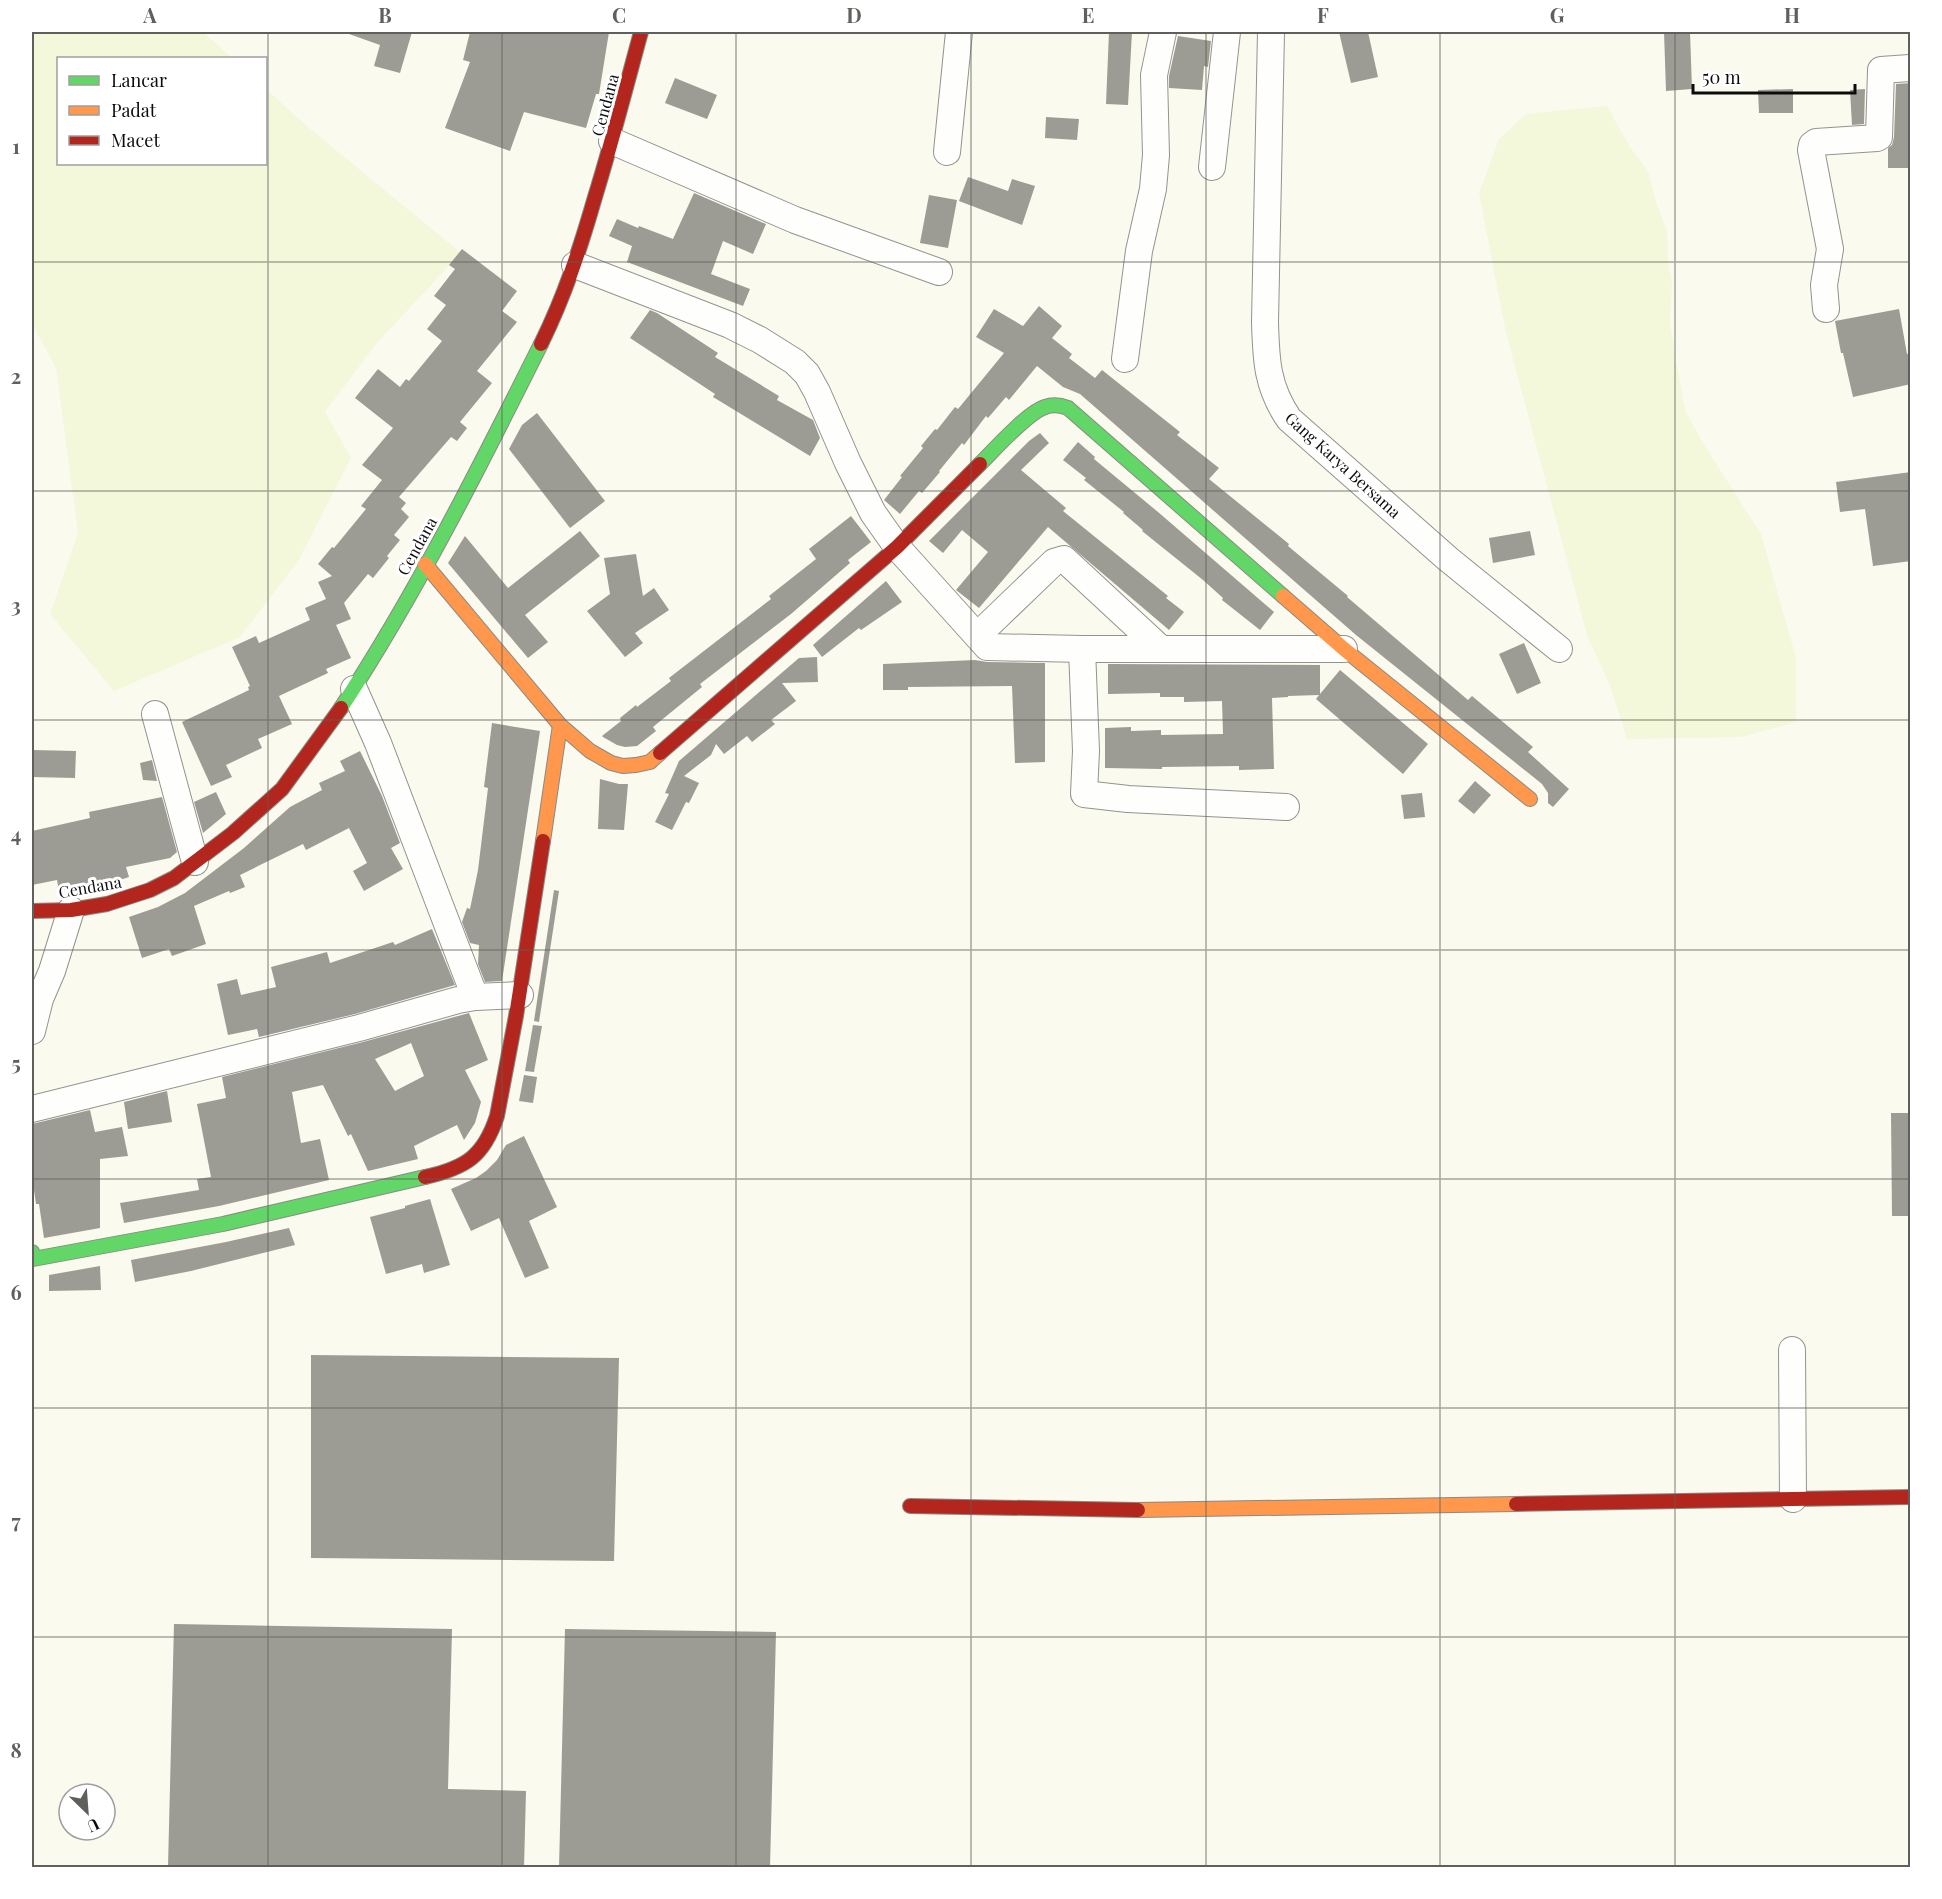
<svg xmlns="http://www.w3.org/2000/svg" width="1942" height="1899" font-family="'Playfair Display',serif">
<rect width="100%" height="100%" fill="#fafaef"/>
<g fill="#f4f8da">
<polygon points="32,32 203,32 232,58 58,58 58,164 266,164 266,89 308,127 461,253 376,344 325,412 351,458 299,560 240,637 114,691 50,614 78,533 56,368 32,324"/>
<polygon points="1607,106 1630,147 1648,171 1656,202 1667,231 1668,259 1672,284 1670,322 1675,356 1685,410 1703,443 1761,534 1796,658 1796,722 1741,737 1627,739 1610,686 1587,635 1506,333 1479,193 1499,139 1526,114"/>
</g>
<g fill="#9c9c95" fill-rule="evenodd">
<polygon points="350,32 412,32 400,73 374,66 380,45 349,34"/>
<polygon points="470,32 609,32 599,94 596,94 586,128 524,112 510,151 445,128 470,62 463,60"/>
<polygon points="1109,32 1132,32 1128,105 1106,104"/>
<polygon points="1339,32 1368,32 1378,77 1351,83"/>
<polygon points="1664,32 1690,32 1692,89 1666,91"/>
<polygon points="1178,36 1211,41 1208,67 1204,66 1202,90 1169,88 1169,76"/>
<polygon points="675,78 717,95 707,119 665,103"/>
<polygon points="1911,83 1911,168 1888,168 1888,148 1892,145 1894,137 1896,84"/>
<polygon points="1793,89 1793,113 1759,113 1758,90"/>
<polygon points="1865,89 1864,124 1852,125 1850,90"/>
<polygon points="1046,117 1079,119 1077,140 1045,138"/>
<polygon points="968,177 1008,191 1012,179 1035,186 1022,225 959,201"/>
<polygon points="694,193 766,224 753,254 723,241 711,274 750,289 743,306 627,262 632,246 609,236 617,219 638,228 639,226 673,239"/>
<polygon points="929,195 957,200 948,248 920,243"/>
<polygon points="462,249 517,291 502,311 517,322 477,371 492,383 460,422 467,428 457,441 451,437 399,497 406,503 401,509 409,517 394,535 400,540 387,556 389,558 373,578 368,574 344,603 351,619 336,625 351,658 326,669 328,673 279,696 292,724 258,739 262,748 226,765 232,777 211,786 182,722 249,690 248,687 250,686 232,647 256,636 259,643 310,620 305,608 326,599 318,582 332,576 318,564 332,547 334,548 366,509 361,506 382,480 362,465 393,428 355,398 378,369 400,387 406,379 409,381 442,341 427,329 446,305 434,296 455,269 449,265"/>
<polygon points="1039,306 1062,326 1052,338 1072,354 1069,358 1095,378 1102,370 1180,432 1177,435 1219,468 1209,479 1289,544 1288,546 1348,596 1347,597 1468,700 1472,696 1533,747 1528,752 1569,789 1553,807 1548,803 1548,793 1542,784 1356,635 1080,394 1063,387 1037,366 1009,400 1006,397 988,418 986,416 964,445 962,443 939,471 940,472 922,493 919,491 900,514 884,500 902,477 900,476 923,448 921,446 935,429 937,430 955,407 958,409 1004,353 976,337 994,309 1023,326"/>
<polygon points="1899,309 1907,354 1911,353 1911,384 1853,397 1843,353 1841,353 1835,321"/>
<polygon points="650,310 657,313 718,353 715,357 779,396 777,400 813,420 820,438 810,456 713,397 715,394 630,338"/>
<polygon points="537,413 605,501 570,528 509,449 522,425"/>
<polygon points="1040,433 1049,443 1021,470 1066,508 1063,511 1168,596 1166,598 1184,612 1169,630 1048,527 979,608 956,590 988,552 962,530 943,553 929,541 1029,441"/>
<polygon points="1078,442 1095,457 1094,459 1158,512 1274,612 1260,630 1222,600 1223,598 1203,580 1142,531 1143,530 1123,513 1124,512 1084,480 1086,478 1063,460"/>
<polygon points="1911,472 1911,561 1873,566 1865,509 1840,512 1836,482"/>
<polygon points="851,516 871,542 848,560 850,563 791,614 700,684 702,687 653,727 656,731 637,746 625,747 617,745 603,737 602,736 621,721 620,718 636,705 637,707 671,681 669,678 771,599 769,596 816,559 809,549"/>
<polygon points="580,531 600,556 525,615 548,642 528,658 448,563 465,536 508,588"/>
<polygon points="1530,531 1535,555 1493,563 1489,538"/>
<polygon points="636,554 643,596 654,588 669,610 635,633 643,643 625,657 587,611 610,594 604,558"/>
<polygon points="886,581 902,602 861,630 859,628 822,657 813,645"/>
<polygon points="1524,643 1541,683 1517,694 1499,654"/>
<polygon points="817,657 818,682 782,683 796,701 771,720 775,724 752,742 747,736 724,754 716,744 711,755 684,776 699,783 689,803 686,802 672,830 655,822 669,794 665,793 679,761 799,658"/>
<polygon points="975,660 987,662 1045,663 1045,762 1015,763 1012,686 908,687 908,690 883,690 883,664"/>
<polygon points="1108,664 1320,665 1320,694 1340,670 1428,744 1403,774 1316,699 1319,695 1288,696 1288,697 1272,698 1274,769 1239,770 1239,766 1162,767 1162,769 1105,768 1105,728 1131,727 1131,731 1161,730 1161,735 1223,734 1222,701 1184,702 1184,697 1160,697 1160,693 1108,694"/>
<polygon points="492,723 540,731 502,981 485,982 478,964 479,945 470,943 462,922 467,908 470,909 478,870 488,788 484,787"/>
<polygon points="32,750 76,751 75,778 32,777"/>
<polygon points="360,751 382,796 400,843 391,848 403,869 364,891 353,871 367,863 349,828 306,850 303,844 240,875 245,887 230,893 229,891 194,906 206,944 172,956 169,949 142,958 129,917 158,907 185,893 244,848 290,807 322,790 319,783 345,771 340,761"/>
<polygon points="152,760 157,781 143,780 140,763"/>
<polygon points="600,779 619,784 628,784 624,830 598,829"/>
<polygon points="1475,781 1491,795 1474,814 1458,801"/>
<polygon points="216,792 226,814 203,833 194,802"/>
<polygon points="1422,793 1425,817 1404,819 1401,795"/>
<polygon points="162,797 177,852 170,858 126,867 129,877 105,885 104,881 59,891 57,880 32,885 32,831 90,818 89,812"/>
<polygon points="554,890 559,891 539,1022 534,1021"/>
<polygon points="432,929 455,985 355,1014 259,1037 257,1029 228,1035 217,984 237,979 241,995 276,987 271,967 327,952 330,963 393,942 395,945"/>
<path d="M469 1013 488 1060 465 1070 481 1102 475 1123 464 1140 457 1125 414 1146 418 1159 368 1171 351 1134 348 1136 323 1085 292 1092 301 1143 320 1139 329 1180 219 1206 124 1223 120 1203 199 1190 197 1179 211 1177 197 1104 226 1098 222 1077 363 1042ZM411 1043 424 1076 395 1091 375 1059Z"/>
<polygon points="533,1025 542,1026 534,1072 525,1071"/>
<polygon points="524,1075 537,1077 533,1103 519,1101"/>
<polygon points="167,1091 172,1122 128,1129 124,1102"/>
<polygon points="90,1110 95,1132 122,1127 128,1156 100,1159 100,1228 44,1238 39,1204 36,1204 32,1176 32,1124"/>
<polygon points="1891,1113 1911,1113 1911,1216 1892,1216"/>
<polygon points="524,1136 557,1207 529,1221 549,1268 525,1278 499,1218 471,1231 451,1189 476,1178 486,1171 497,1160 506,1145"/>
<polygon points="430,1199 450,1265 424,1273 422,1264 386,1274 370,1217 405,1208 405,1206"/>
<polygon points="289,1228 295,1245 191,1271 135,1282 131,1260 226,1242"/>
<polygon points="100,1266 101,1290 49,1291 49,1275"/>
<polygon points="311,1355 619,1358 614,1561 311,1558"/>
<polygon points="174,1624 452,1629 448,1789 526,1791 524,1868 168,1867"/>
<polygon points="565,1629 776,1632 770,1868 559,1868"/>
</g>
<g fill="none" stroke-linecap="round" stroke-linejoin="round">
<g stroke="#93938e" stroke-width="28">
<g id="street">
<path d="M1271 32 1265 322C1266 360 1267 387 1289 419L1448 559 1559 649"/>
<polyline points="612,141 795,220 939,272"/>
<polyline points="947,152 959,32"/>
<polyline points="1212,167 1227,32"/>
<polyline points="575,265 730,325 760,340 795,362 807,374 817,392 848,463 873,513 897,547 987,647 1082,649 1344,649"/>
<polyline points="1826,309 1824,285 1830,249 1811,150 1812,145 1816,142 1877,138 1879,137 1881,70 1910,68"/>
<polyline points="1125,359 1139,251 1153,189 1156,155 1154,75 1163,32"/>
<polyline points="978,635 1054,562 1064,559 1160,648"/>
<polyline points="1082,649 1086,751 1084,794 1128,799 1286,807"/>
<polyline points="354,689 378,743 475,997"/>
<polyline points="155,714 195,862"/>
<polyline points="32,1031 40,999 52,971 71,910"/>
<polyline points="32,1109 359,1028 458,1000 475,997 520,995"/>
<polyline points="1792,1350 1793,1499"/>
</g>
</g>
<g stroke="#8a8a85" stroke-width="16">
<g id="fast">
<path d="M980 464C993 451 1028 412 1045 407 1053 404 1060 405 1068 408L1283 596"/>
<path d="M341 708C417 592 479 468 541 344"/>
<polyline points="32,1252 33,1259 223,1224 425,1177"/>
</g>
</g>
<g stroke="#8a8a85" stroke-width="16">
<g id="slow">
<polyline points="425,564 560,725 590,751 611,763 623,766 636,765 650,762 660,753"/>
<polyline points="1283,596 1344,649 1530,799"/>
<polyline points="543,841 560,725"/>
<polyline points="1138,1510 1516,1504"/>
</g>
</g>
<g stroke="#8a8a85" stroke-width="16">
<g id="jam">
<path d="M541 344C565 295 580 249 595 197 612 142 626 87 641 32"/>
<polyline points="660,753 897,547 980,464"/>
<polyline points="32,911 71,910 107,904 150,890 174,878 233,833 282,789 341,708"/>
<path d="M425 1177C466 1168 484 1156 497 1116L516 1016 543 841"/>
<polyline points="1516,1504 1910,1497"/>
<polyline points="910,1506 1138,1510"/>
</g>
</g>
<use href="#street" stroke="#fefefd" stroke-width="26"/>
<use href="#fast" stroke="#63d668" stroke-width="14"/>
<use href="#slow" stroke="#ff974d" stroke-width="14"/>
<use href="#jam" stroke="#b3261e" stroke-width="14"/>
</g>
<path fill="none" stroke="#5f5f5b" stroke-width="1.5" stroke-opacity="0.55" d="M268 32V1868M502 32V1868M736 32V1868M971 32V1868M1206 32V1868M1440 32V1868M1675 32V1868M32 262H1910M32 491H1910M32 720H1910M32 950H1910M32 1179H1910M32 1408H1910M32 1637H1910"/>
<g text-anchor="middle" stroke-width="6" stroke-linejoin="round" paint-order="stroke">
<g font-size="16" fill="#0c0c0c" stroke="#fff">
<text transform="translate(605 105) rotate(-75)" y="6">Cendana</text>
<text transform="translate(1343 465) rotate(42)" y="6">Gang Karya Bersama</text>
<text transform="translate(417 546) rotate(-61)" y="6">Cendana</text>
<text transform="translate(90 887) rotate(-10)" y="6">Cendana</text>
</g>
</g>
<rect width="1942" height="1899" fill="none" stroke="#ffffff" stroke-width="66"/>
<rect x="57" y="57" width="210" height="108" fill="#ffffff" stroke="#9e9e9e" stroke-width="1.5"/>
<rect x="69" y="76" width="30" height="9" fill="#63d668" stroke="#9e9e9e" stroke-width="1.5"/>
<text x="111" y="87" font-size="18" fill="#0c0c0c">Lancar</text>
<rect x="69" y="106" width="30" height="9" fill="#ff974d" stroke="#9e9e9e" stroke-width="1.5"/>
<text x="111" y="117" font-size="18" fill="#0c0c0c">Padat</text>
<rect x="69" y="136" width="30" height="9" fill="#b3261e" stroke="#9e9e9e" stroke-width="1.5"/>
<text x="111" y="147" font-size="18" fill="#0c0c0c">Macet</text>
<g transform="translate(87 1812) rotate(155)"><circle r="28" fill="#ffffff" stroke="#9e9e9e" stroke-width="1.5"/>
<path d="M0-4.5L10 22L0 15L-10 22Z" fill="#5f5f5b"/>
<text y="-9" font-size="16" font-weight="bold" text-anchor="middle" fill="#0c0c0c">U</text>
</g>
<path d="M1693 84v9h162v-9" fill="none" stroke="#0c0c0c" stroke-width="3"/>
<text x="1702" y="84" font-size="18" fill="#0c0c0c" stroke="#ffffff" stroke-width="4.5" paint-order="stroke">50 m</text>
<rect x="33" y="33" width="1876" height="1833" fill="none" stroke="#5f5f5b" stroke-width="2"/>
<g font-size="20" text-anchor="middle" font-weight="bold" fill="#5f5f5b">
<text x="150" y="23">A</text>
<text x="385" y="23">B</text>
<text x="619" y="23">C</text>
<text x="854" y="23">D</text>
<text x="1088" y="23">E</text>
<text x="1323" y="23">F</text>
<text x="1557" y="23">G</text>
<text x="1792" y="23">H</text>
<text x="16" y="154">1</text>
<text x="16" y="384">2</text>
<text x="16" y="613">3</text>
<text x="16" y="842">4</text>
<text x="16" y="1071">5</text>
<text x="16" y="1300">6</text>
<text x="16" y="1529">7</text>
<text x="16" y="1758">8</text>
</g>
</svg>
